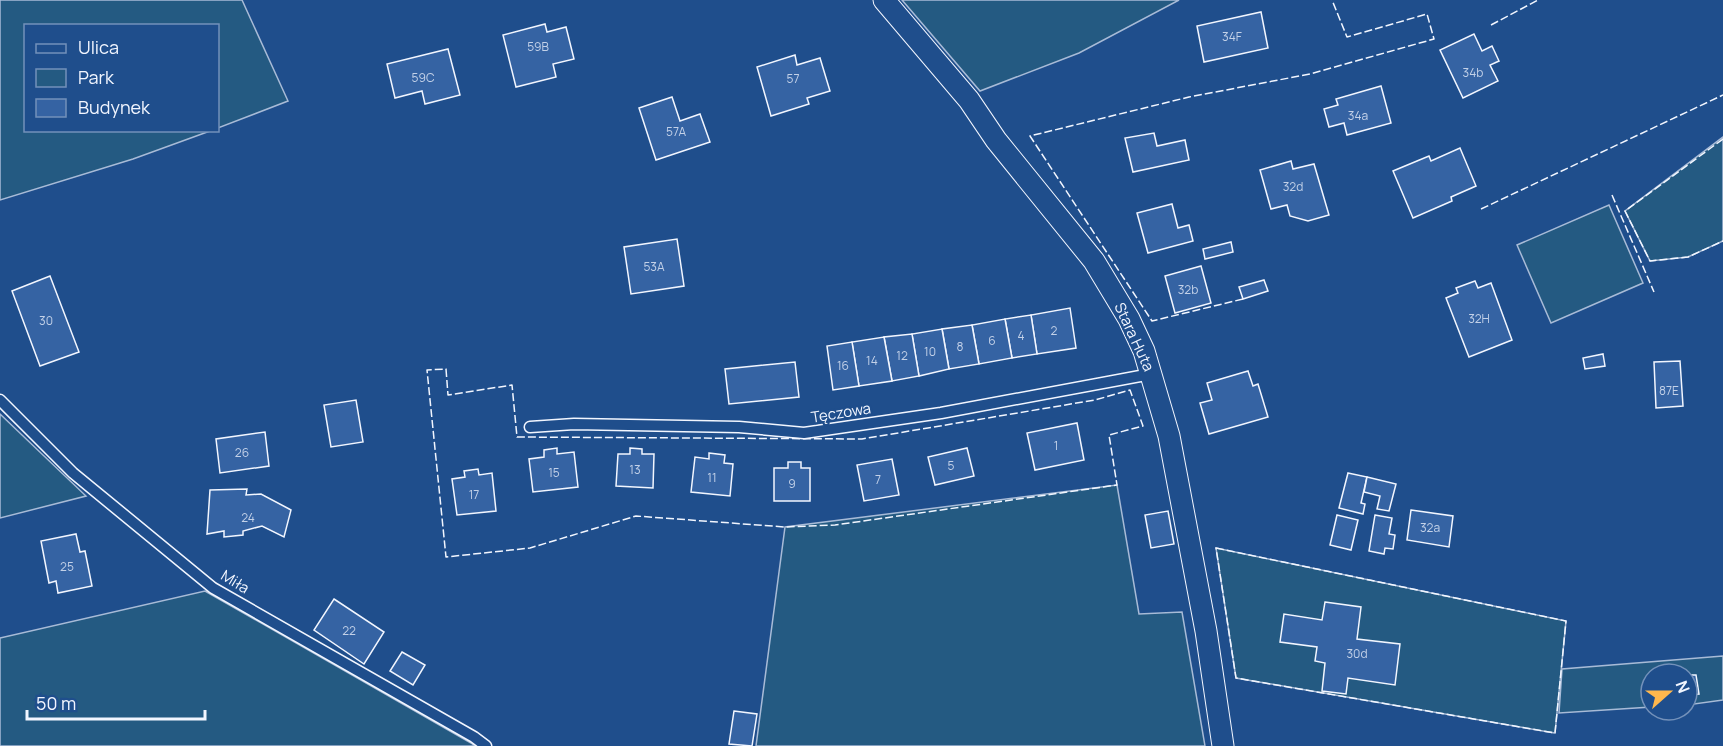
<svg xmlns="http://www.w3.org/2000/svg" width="1723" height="746" font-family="Manrope,sans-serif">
<rect width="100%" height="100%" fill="#1f4e8c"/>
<g fill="#245a82" stroke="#a8bbd7" stroke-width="1.5">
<polygon points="0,0 242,0 288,101 218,128 218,26 26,26 26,130 210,131 133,159 0,200"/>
<polygon points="902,0 1179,0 1079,53 980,91"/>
<polygon points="1723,137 1723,241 1688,257 1650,261 1625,211"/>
<polygon points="1609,205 1643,283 1551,323 1517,245"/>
<polygon points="0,414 86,496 0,518"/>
<polygon points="1117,485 1139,614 1182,612 1205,746 756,746 785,527"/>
<polygon points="1216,548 1566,621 1555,733 1236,678"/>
<polygon points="205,591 471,743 475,746 0,746 0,638"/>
<polygon points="1723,656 1723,700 1687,705 1687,674 1651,674 1651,707 1559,713 1562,669"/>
</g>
<g fill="#3563a3" stroke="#f2f6ff" stroke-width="1.5">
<polygon points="1261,12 1268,48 1204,62 1197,26"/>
<polygon points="545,24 547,32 566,27 574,59 553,64 556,77 516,87 503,35"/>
<polygon points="1474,34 1482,51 1492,46 1499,61 1490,65 1498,81 1463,98 1440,50"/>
<polygon points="448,49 460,95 425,104 422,91 395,98 387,64"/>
<polygon points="795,55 797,65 820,58 830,91 807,98 809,104 771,116 757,67"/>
<polygon points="1381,86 1391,123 1347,135 1344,123 1329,127 1324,109 1338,105 1336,99"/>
<polygon points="672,97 680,121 700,114 710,142 656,160 639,108"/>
<polygon points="1154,133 1157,146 1185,140 1189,160 1133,172 1125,138"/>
<polygon points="1460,148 1476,186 1451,197 1452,201 1413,218 1393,171 1429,156 1431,161"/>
<polygon points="1291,161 1293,169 1314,164 1329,215 1308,221 1290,216 1287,205 1271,209 1260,170"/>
<polygon points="1172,204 1178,228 1189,225 1193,241 1148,253 1137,213"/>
<polygon points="677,239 684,286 631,294 624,247"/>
<polygon points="1231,242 1233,252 1205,259 1203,249"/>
<polygon points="1201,266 1211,303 1175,313 1165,276"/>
<polygon points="50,276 79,352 40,366 12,291"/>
<polygon points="1264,280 1268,291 1243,299 1239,287"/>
<polygon points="1475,281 1478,288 1491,283 1512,340 1469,357 1446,298 1458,293 1456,288"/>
<polygon points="1070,308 1076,348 1037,354 1031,315"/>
<polygon points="1031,315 1037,354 1012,358 1005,319"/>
<polygon points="1005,319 1012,358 979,364 972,325"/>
<polygon points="972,325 979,364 949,369 942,329"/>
<polygon points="942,329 949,369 919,376 912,334"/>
<polygon points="912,334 919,376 892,381 884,337"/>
<polygon points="884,337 892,381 859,386 852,342"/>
<polygon points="852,342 859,386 833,390 827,346"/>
<polygon points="1603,354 1605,366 1585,369 1583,358"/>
<polygon points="1680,361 1683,406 1656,408 1654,362"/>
<polygon points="795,362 799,397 729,404 725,369"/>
<polygon points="1248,371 1253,386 1258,384 1268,417 1209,434 1200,403 1212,400 1207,383"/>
<polygon points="356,400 363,442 331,447 324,405"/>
<polygon points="1077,423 1084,460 1035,470 1027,433"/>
<polygon points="265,432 269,466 220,473 216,439"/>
<polygon points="557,448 557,454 574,452 578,487 533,492 529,459 544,457 544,450"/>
<polygon points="630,448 642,449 642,454 654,454 653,488 616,486 618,454 630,454"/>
<polygon points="967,448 974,476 935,485 928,457"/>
<polygon points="709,453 725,455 724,463 733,464 730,496 691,492 695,457 709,459"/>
<polygon points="892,459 899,495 864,501 857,465"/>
<polygon points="788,462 801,462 801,468 810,468 810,501 774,501 774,468 788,468"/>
<polygon points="478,469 479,475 492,473 496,511 457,515 452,479 465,477 464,471"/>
<polygon points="1348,473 1367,477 1361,503 1365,504 1363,514 1339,508"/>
<polygon points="1367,477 1396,484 1389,511 1377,509 1380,496 1364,492"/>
<polygon points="247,489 246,495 261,494 291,510 284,537 262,526 243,531 243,535 224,537 224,531 207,534 210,490"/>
<polygon points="1411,510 1453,516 1449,547 1407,540"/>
<polygon points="1168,511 1174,544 1151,548 1145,515"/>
<polygon points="1337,515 1358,520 1351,550 1330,545"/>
<polygon points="1375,515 1392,518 1389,534 1395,535 1393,549 1385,548 1384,554 1369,551"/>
<polygon points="76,534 80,552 85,551 92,586 58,593 56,581 49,583 41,541"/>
<polygon points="334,599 384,632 364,664 314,630"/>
<polygon points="1325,602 1361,607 1357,639 1400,644 1395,685 1348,678 1346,694 1322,691 1325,663 1315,661 1317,647 1280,642 1284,614 1322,620"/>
<polygon points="402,652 425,665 413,685 390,671"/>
<polygon points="1687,675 1696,675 1699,694 1687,695"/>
<polygon points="734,711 757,714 752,746 729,744"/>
</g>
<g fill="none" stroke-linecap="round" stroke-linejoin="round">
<g stroke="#f2f6ff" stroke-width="13">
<g id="service">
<polyline points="0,400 73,473 213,588 474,737 486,746"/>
<polyline points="530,427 574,424 739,427 804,433 941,413 1151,374"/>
</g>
</g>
<g stroke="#f2f6ff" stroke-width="23">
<polyline id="minor" points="884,0 969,100 996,140 1094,261 1129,319 1144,351 1169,436 1206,631 1223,746"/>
</g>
<use href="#service" stroke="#1f4e8c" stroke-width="10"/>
<use href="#minor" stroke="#1f4e8c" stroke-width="21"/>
<g stroke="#f2f6ff" stroke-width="1.5" stroke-dasharray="8 3" stroke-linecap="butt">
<polyline points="1491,25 1538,0"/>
<polyline points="1723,139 1625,211 1650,261 1688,257 1723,241"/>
<polyline points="1612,195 1654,292"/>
<polyline points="1481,209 1723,95"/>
<polyline points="1243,299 1152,321 1030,136 1189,97 1310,74 1434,39 1427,14 1347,37 1332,0"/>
<polygon points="446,369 448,395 512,385 517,437 862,439 1095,400 1130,390 1143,426 1109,435 1117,485 835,525 785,527 636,516 530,548 446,557 427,370"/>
<polygon points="1216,548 1566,621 1555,733 1236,678"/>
</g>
</g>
<g text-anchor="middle" stroke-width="4.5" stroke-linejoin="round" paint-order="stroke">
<g font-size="12" fill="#c3d1e8">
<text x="1232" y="41">34F</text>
<text x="538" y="51">59B</text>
<text x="1473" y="77">34b</text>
<text x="423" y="82">59C</text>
<text x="793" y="83">57</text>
<text x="1358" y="120">34a</text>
<text x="676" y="136">57A</text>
<text x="1293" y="191">32d</text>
<text x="654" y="271">53A</text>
<text x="1188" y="294">32b</text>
<text x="1479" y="323">32H</text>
<text x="46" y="325">30</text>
<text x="1054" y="335">2</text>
<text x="1021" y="340">4</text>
<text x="992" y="345">6</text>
<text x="960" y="351">8</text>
<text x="930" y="356">10</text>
<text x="902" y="360">12</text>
<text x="872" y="365">14</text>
<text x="843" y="370">16</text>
<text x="1669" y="395">87E</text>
<text x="1056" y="450">1</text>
<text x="242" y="457">26</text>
<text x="951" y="470">5</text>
<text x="635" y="474">13</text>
<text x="554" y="477">15</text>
<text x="712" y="482">11</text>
<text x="878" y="484">7</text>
<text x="792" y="488">9</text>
<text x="474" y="499">17</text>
<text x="248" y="522">24</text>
<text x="1430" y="532">32a</text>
<text x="67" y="571">25</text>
<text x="349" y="635">22</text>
<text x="1357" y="658">30d</text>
</g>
<g font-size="15" fill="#f2f6ff" stroke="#1f4e8c">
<text transform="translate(1134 337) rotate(65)" y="5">Stara Huta</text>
<text transform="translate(841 413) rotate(-9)" y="5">Tęczowa</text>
<text transform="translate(235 582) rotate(31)" y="5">Miła</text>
</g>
</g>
<rect x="24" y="24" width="195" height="108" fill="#1f4e8c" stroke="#7391ba" stroke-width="1.5"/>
<rect x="36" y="44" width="30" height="9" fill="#1f4e8c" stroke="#7391ba" stroke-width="1.5"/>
<text x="78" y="54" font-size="18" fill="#f2f6ff">Ulica</text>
<rect x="36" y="69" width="30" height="18" fill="#245a82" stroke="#7391ba" stroke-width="1.5"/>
<text x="78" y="84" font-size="18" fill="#f2f6ff">Park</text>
<rect x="36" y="99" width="30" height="18" fill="#3563a3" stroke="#7391ba" stroke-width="1.5"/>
<text x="78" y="114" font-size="18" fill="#f2f6ff">Budynek</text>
<g transform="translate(1669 692) rotate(69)"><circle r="28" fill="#1f4e8c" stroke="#7391ba" stroke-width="1.5"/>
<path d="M0-4.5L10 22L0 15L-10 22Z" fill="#ffb74d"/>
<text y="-9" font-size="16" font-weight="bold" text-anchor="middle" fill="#f2f6ff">N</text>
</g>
<path d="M27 710v9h178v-9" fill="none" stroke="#f2f6ff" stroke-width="3"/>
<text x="36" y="710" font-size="18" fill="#f2f6ff" stroke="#1f4e8c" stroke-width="4.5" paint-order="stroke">50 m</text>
</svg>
